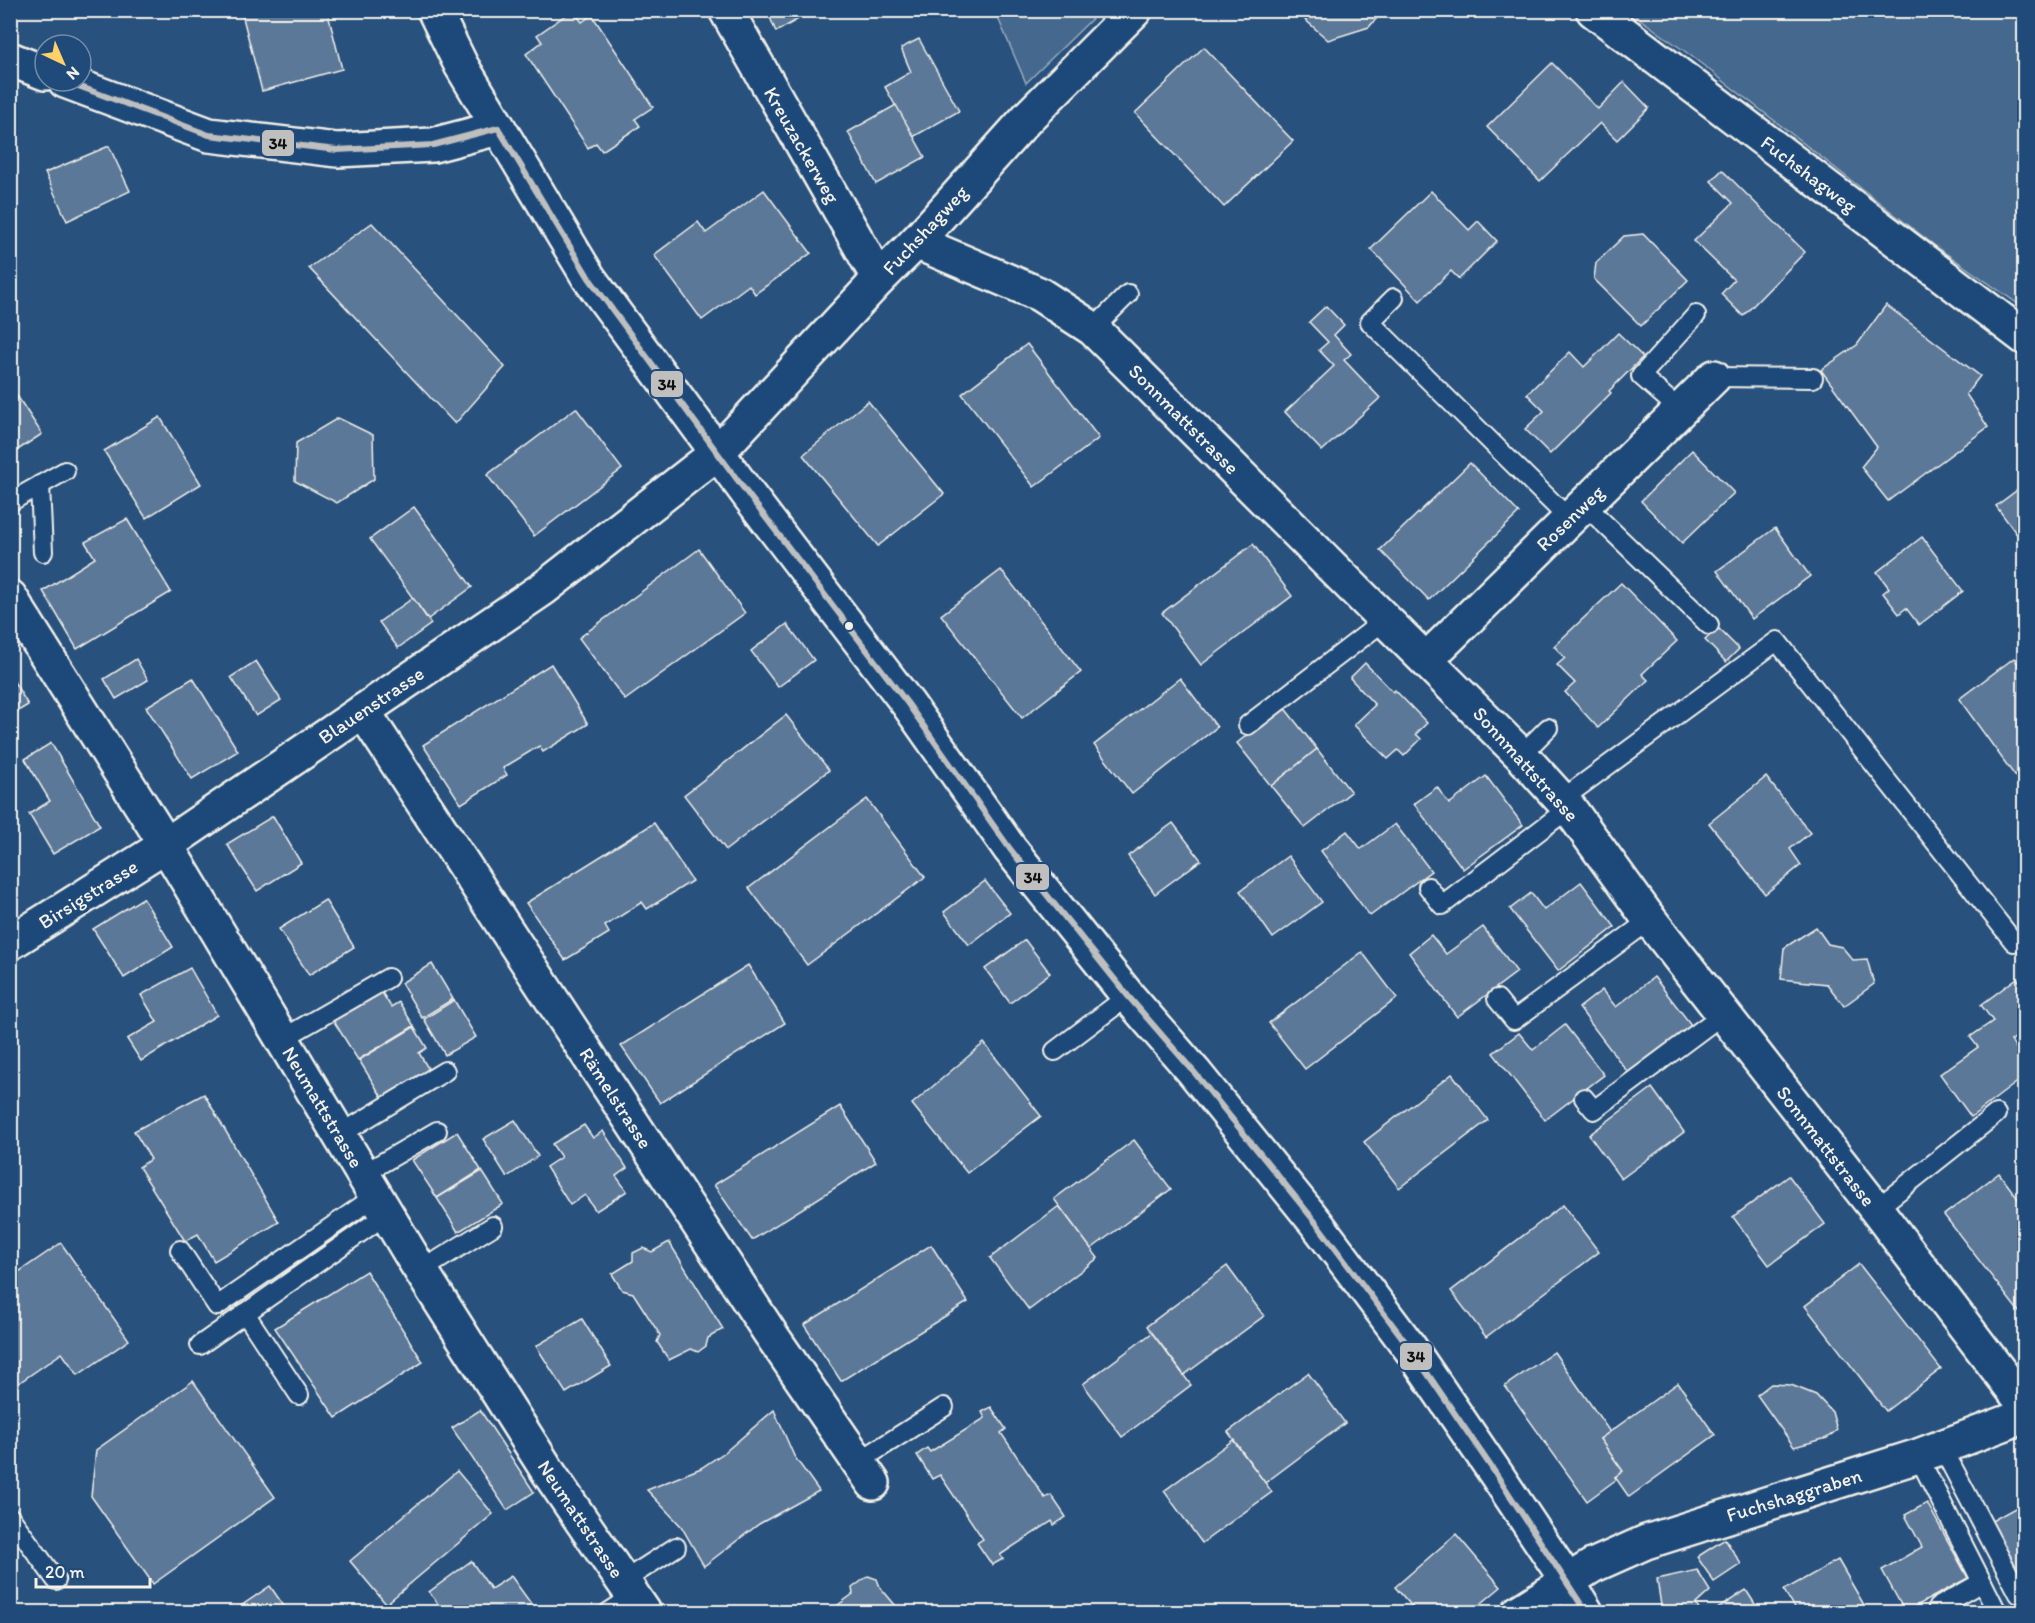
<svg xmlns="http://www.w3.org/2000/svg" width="2035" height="1623" font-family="Itim,sans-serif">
<rect width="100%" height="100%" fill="#28517e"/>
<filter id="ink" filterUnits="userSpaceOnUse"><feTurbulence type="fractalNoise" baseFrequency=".0167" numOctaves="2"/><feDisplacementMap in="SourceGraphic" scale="12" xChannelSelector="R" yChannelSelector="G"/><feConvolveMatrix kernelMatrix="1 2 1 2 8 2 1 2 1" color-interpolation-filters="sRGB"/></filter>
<g filter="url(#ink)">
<g fill="#45688e" stroke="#9cacbb" stroke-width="1.5">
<polygon points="995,11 1100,11 1026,83"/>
<polygon points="1629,11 2024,11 2024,308 1934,245 1690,55"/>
</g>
<g fill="#5b7899" stroke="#f4f1e8" stroke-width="1.5">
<polygon points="241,10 327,10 342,69 262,91"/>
<polygon points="573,10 582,22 592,15 653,107 635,119 640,126 602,151 596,143 588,148 526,54 542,42 537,35"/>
<polygon points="767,10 814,10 776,32"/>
<polygon points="1294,10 1384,10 1369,27 1328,40"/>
<polygon points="919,39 959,111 913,137 885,87 911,72 901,48"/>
<polygon points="1204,47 1293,141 1224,207 1135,113"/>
<polygon points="1552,63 1598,109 1624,82 1649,108 1617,140 1600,123 1540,181 1487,127"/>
<polygon points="896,105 925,157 876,184 848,132"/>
<polygon points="109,146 130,191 67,221 45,173"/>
<polygon points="1722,170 1805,252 1743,316 1721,294 1734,280 1694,241 1733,203 1711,181"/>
<polygon points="764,190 811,253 755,294 749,285 702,320 654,255 698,222 706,233"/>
<polygon points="1431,191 1469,230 1478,221 1497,241 1459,279 1451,271 1420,301 1371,249"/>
<polygon points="372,223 505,367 455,424 309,268"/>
<polygon points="1643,234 1688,280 1641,326 1594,279 1596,263 1624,236"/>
<polygon points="1886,305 1980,376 1966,394 1988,427 1888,501 1861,467 1877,447 1821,370 1857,345"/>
<polygon points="1326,306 1344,325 1334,335 1351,354 1344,360 1380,398 1322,451 1285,412 1334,366 1319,350 1328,342 1309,322"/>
<polygon points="1618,333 1643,357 1609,391 1611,393 1550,454 1525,429 1544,411 1527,394 1570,352 1584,367"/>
<polygon points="1027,344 1099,438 1034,487 962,394"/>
<polygon points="10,385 42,434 10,455"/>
<polygon points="868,401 944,494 878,546 803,455"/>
<polygon points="576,408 622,469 534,536 487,475"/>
<polygon points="160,417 201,484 146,518 104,451"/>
<polygon points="338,418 373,435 374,479 337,503 295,481 296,443"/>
<polygon points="1692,450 1734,493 1682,543 1641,501"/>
<polygon points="1470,463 1519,513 1429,600 1380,550"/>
<polygon points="2024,485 2024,544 1996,506"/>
<polygon points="414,507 472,587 428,619 370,539"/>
<polygon points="127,519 171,592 77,649 43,591 95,558 85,542"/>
<polygon points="1775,528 1810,576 1752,619 1717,571"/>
<polygon points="1922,537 1963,591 1919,625 1906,608 1899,614 1883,593 1889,588 1877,572"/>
<polygon points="1253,544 1292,596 1201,665 1162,613"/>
<polygon points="699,549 745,613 625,700 579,638"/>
<polygon points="1001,570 1081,672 1022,718 941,615"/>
<polygon points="1621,583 1677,641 1642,674 1648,680 1598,728 1565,692 1575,683 1557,665 1565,658 1554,646"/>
<polygon points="413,598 431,624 398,648 379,622"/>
<polygon points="787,624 814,660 778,687 751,651"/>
<polygon points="1718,628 1739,649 1726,662 1705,640"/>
<polygon points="2014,658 2024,673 2024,780 2020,783 1959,699"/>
<polygon points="136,659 148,680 116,699 104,679"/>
<polygon points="256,661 281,700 256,716 231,677"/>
<polygon points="1365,663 1393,692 1395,690 1427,723 1416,734 1421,739 1404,756 1398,750 1388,759 1354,725 1375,705 1350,678"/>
<polygon points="551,664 588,724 543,752 539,746 503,768 507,775 461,804 423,745"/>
<polygon points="10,675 28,705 10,716"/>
<polygon points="193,678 238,751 192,779 146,707"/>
<polygon points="1180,678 1217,727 1132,794 1094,745"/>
<polygon points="1283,706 1317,749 1271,786 1237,743"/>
<polygon points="786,715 829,770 726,850 684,795"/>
<polygon points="51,743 100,826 53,854 29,814 50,801 25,759"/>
<polygon points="1317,749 1351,792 1305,828 1271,786"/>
<polygon points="1486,776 1523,825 1463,869 1414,804 1437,787 1449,804"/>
<polygon points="1766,777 1810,833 1790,849 1801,865 1765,894 1709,823"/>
<polygon points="867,799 925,877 807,965 749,888"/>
<polygon points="273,816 301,863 257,891 227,844"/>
<polygon points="654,823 692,881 647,909 642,902 605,926 609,933 565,960 526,903"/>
<polygon points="1173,823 1201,860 1155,894 1128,856"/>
<polygon points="1395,824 1431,871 1370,916 1321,851 1347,831 1361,849"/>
<polygon points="1288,856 1322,902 1273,938 1240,891"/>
<polygon points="985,881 1010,913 969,945 944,912"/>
<polygon points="1581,882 1615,927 1558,971 1510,909 1531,893 1544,910"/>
<polygon points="143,898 173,947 124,978 93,929"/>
<polygon points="325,900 354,947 309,975 279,929"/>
<polygon points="1483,927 1517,972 1457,1017 1409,953 1431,935 1446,954"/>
<polygon points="1816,927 1828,944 1842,947 1853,960 1867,959 1874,984 1844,1006 1827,984 1781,979 1784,948"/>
<polygon points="1025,940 1050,973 1010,1003 985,969"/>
<polygon points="1362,952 1397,998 1305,1069 1269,1023"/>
<polygon points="432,964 453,999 422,1018 401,983"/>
<polygon points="748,965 785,1023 660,1103 621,1046"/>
<polygon points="190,968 217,1015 141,1061 127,1039 157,1022 141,995"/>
<polygon points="1654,977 1692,1026 1629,1074 1579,1008 1602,990 1616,1007"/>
<polygon points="2017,978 2024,988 2024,1031 2011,1041 2024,1059 2024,1077 1971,1117 1940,1074 1978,1047 1970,1037 1993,1021 1981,1005"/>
<polygon points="381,991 391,1007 399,1002 414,1026 358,1060 333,1020"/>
<polygon points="454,1000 476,1037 445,1055 424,1019"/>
<polygon points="1565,1025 1604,1075 1545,1120 1493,1053 1519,1033 1533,1050"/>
<polygon points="414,1027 427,1048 419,1053 429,1070 383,1099 359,1060"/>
<polygon points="984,1043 1041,1116 967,1173 912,1104"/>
<polygon points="1452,1074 1488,1120 1399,1188 1364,1142"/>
<polygon points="1652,1088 1684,1132 1621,1179 1589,1135"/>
<polygon points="204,1094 279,1222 214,1261 198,1234 185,1241 139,1167 151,1159 134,1131"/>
<polygon points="840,1106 876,1162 752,1240 714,1185"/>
<polygon points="515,1120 538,1156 507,1177 483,1139"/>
<polygon points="584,1125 593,1138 603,1131 627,1168 616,1176 627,1191 596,1211 585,1195 570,1205 546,1167 561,1157 552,1144"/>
<polygon points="457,1132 481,1170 437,1198 412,1160"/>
<polygon points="1134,1140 1171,1189 1091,1249 1054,1199"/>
<polygon points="482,1171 503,1204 458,1232 437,1198"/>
<polygon points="1999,1173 2024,1207 2024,1308 2019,1312 1944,1215"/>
<polygon points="1789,1176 1825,1224 1769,1265 1733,1217"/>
<polygon points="1563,1205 1599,1252 1486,1337 1451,1291"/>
<polygon points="1059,1206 1098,1258 1029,1310 990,1258"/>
<polygon points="669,1242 723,1329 708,1338 706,1346 698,1352 691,1349 669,1360 657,1342 660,1335 633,1293 622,1290 612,1274 633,1261 633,1253 643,1248 652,1252"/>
<polygon points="61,1243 129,1340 78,1375 62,1353 10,1389 10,1278"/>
<polygon points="931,1245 968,1302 841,1381 804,1325"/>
<polygon points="1859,1264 1941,1369 1886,1411 1805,1306"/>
<polygon points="1227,1266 1264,1316 1184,1375 1147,1326"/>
<polygon points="366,1271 423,1362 336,1418 275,1328"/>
<polygon points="582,1319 611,1366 566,1393 536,1346"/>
<polygon points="1152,1333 1191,1385 1122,1437 1083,1384"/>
<polygon points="1554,1352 1610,1432 1600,1439 1623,1471 1615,1477 1617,1479 1587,1501 1505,1386"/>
<polygon points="1308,1373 1345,1423 1265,1483 1228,1432"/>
<polygon points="193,1381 275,1497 153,1584 91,1496 96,1450"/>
<polygon points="1678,1383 1715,1435 1629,1497 1615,1477 1623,1471 1600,1439"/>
<polygon points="1771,1384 1791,1385 1816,1395 1832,1412 1837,1430 1827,1438 1794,1447 1757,1395"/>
<polygon points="991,1407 1006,1429 1001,1433 1045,1498 1051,1495 1066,1517 1054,1525 1052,1521 1000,1555 1003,1559 992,1565 977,1543 983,1539 940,1475 932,1479 917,1455 927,1448 930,1452 985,1418 982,1412"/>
<polygon points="480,1410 534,1492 507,1510 452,1428"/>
<polygon points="774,1410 794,1456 819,1491 759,1524 704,1566 681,1526 647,1490 701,1468 725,1452"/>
<polygon points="1233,1440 1272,1492 1202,1543 1164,1491"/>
<polygon points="457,1471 493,1514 386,1604 350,1561"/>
<polygon points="1927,1503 1968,1578 1905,1612 1882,1570 1922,1547 1905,1515"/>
<polygon points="2024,1503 2024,1580 2022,1581 1988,1523"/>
<polygon points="1456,1534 1501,1587 1471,1612 1417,1612 1395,1587"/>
<polygon points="1725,1539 1741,1564 1714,1582 1697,1557"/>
<polygon points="1838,1560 1864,1605 1850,1612 1796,1612 1784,1590"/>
<polygon points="471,1561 491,1589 511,1576 537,1612 444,1612 429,1592"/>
<polygon points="1697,1570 1710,1591 1696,1604 1700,1612 1662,1612 1657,1579"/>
<polygon points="868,1576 877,1579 880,1587 901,1612 820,1612 828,1607 831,1610 853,1594 852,1588"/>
<polygon points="270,1586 288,1612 232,1612"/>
<polygon points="1746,1590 1760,1612 1715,1612 1714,1611"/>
</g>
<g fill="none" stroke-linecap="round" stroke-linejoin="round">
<g stroke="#f4f1e8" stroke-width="22">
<g id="lane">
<polyline points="1394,298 1370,322 1569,519"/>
<polyline points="1093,329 1128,294"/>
<polyline points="1714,377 1813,378"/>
<polyline points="1680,410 1641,376 1696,315"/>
<polyline points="40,485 43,552"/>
<polyline points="10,502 65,471"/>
<polyline points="1584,504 1709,625"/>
<polyline points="1248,725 1385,620"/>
<polyline points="1521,755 1548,728"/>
<polyline points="1561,800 1777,641 2014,942"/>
<polyline points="1428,887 1442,905 1569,808"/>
<polyline points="1497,999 1514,1020 1650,920"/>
<polyline points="282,1039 388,978"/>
<polyline points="1055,1051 1128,996"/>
<polyline points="1584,1098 1594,1110 1723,1014"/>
<polyline points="339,1135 445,1071"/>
<polyline points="363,1174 437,1131"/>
<polyline points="1876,1209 1996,1114"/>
<polyline points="180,1250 217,1306 376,1196"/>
<polyline points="422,1270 493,1226"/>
<polyline points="245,1313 299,1395"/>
<polyline points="200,1345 387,1214"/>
<polyline points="1942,1447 2019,1594"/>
<polyline points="1918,1456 1982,1582 1938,1607"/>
<polyline points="858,1462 944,1407"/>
<polyline points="10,1517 56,1580"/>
<polyline points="622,1582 676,1547"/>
<polyline points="1982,1582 1997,1612"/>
<polyline points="609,1612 632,1597"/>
</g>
</g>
<g stroke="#f4f1e8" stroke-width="38">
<g id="street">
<polyline points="726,10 879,279"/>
<polyline points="1593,10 2024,337"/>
<polyline points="916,242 1039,294 1093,329 1521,755 1569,808 1650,920 1876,1209 2024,1404"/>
<polyline points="10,597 166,845 413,1258 549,1473 644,1612"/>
<polyline points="1427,659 1714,377"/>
<polyline points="363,711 770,1333 873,1483"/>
<polyline points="10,943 166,845 544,588 717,453 879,279 916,242 1029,116 1135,10"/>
<polyline points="1519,1612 1592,1566 1646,1542 1918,1456 2024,1416"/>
</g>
</g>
<g stroke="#f4f1e8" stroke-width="38">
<g id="secondary">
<polyline points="434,10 461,65 589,278 750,497 908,704 1010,849 1128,996 1194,1072 1317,1224 1410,1348 1496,1474 1568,1582 1586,1612"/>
<polyline points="10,59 45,73"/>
<polyline points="65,81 209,135 337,150 433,145 498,128"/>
</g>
</g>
<use href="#lane" stroke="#1f4a7a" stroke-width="18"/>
<use href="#street" stroke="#1f4a7a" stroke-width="33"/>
<use href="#secondary" stroke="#1f4a7a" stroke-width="33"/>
<g stroke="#1f4a7a" stroke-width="10">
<g id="bus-1">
<polyline points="65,81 209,135 337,150 433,145 498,128"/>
<polyline points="498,128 589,278 750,497 908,704 1010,849 1128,996 1194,1072 1317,1224 1410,1348 1496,1474 1586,1612"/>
</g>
</g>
<use href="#bus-1" stroke="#bfbfbf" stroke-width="6"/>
</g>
</g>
<circle fill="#f4f1e8" stroke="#1f4a7a" stroke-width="2" cx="849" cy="626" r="5"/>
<g text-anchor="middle" stroke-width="6" stroke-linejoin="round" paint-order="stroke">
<g font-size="20" fill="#f4f1e8" stroke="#1f4a7a">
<text transform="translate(802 145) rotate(60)" y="7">Kreuzackerweg</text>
<text transform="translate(1809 174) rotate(37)" y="7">Fuchshagweg</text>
<text transform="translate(925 230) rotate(-47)" y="7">Fuchshagweg</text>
<text transform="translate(1184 419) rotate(45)" y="7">Sonnmattstrasse</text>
<text transform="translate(1570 518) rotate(-44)" y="7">Rosenweg</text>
<text transform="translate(371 705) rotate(-34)" y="7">Blauenstrasse</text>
<text transform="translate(1526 764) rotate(48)" y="7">Sonnmattstrasse</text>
<text transform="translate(88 894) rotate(-32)" y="7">Birsigstrasse</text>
<text transform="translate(616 1098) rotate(57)" y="7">Rämelstrasse</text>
<text transform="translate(323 1107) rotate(59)" y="7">Neumattstrasse</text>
<text transform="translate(1826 1146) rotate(52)" y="7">Sonnmattstrasse</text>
<text transform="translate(1794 1495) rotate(-17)" y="7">Fuchshaggraben</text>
<text transform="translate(581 1519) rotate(56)" y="7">Neumattstrasse</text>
</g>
</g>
<g stroke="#1f4a7a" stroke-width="2">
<rect x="261" y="129" width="34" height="28" rx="6" fill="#bfbfbf"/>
<rect x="650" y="370" width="34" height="28" rx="6" fill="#bfbfbf"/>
<rect x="1015" y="863" width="35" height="28" rx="6" fill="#bfbfbf"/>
<rect x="1399" y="1342" width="34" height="29" rx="6" fill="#bfbfbf"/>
</g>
<g font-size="16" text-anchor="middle" font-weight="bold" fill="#111">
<text x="278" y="149">34</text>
<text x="667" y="390">34</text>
<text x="1033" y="883">34</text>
<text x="1416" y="1362">34</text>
</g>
<rect width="2035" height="1623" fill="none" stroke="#1f4a7a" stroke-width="36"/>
<rect x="18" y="18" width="1999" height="1587" fill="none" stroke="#f4f1e8" stroke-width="2" filter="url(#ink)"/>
<g transform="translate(63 63) rotate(136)"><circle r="28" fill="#1f4a7a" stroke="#748da6" stroke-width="1.5"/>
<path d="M0-4.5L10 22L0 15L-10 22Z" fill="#ffd166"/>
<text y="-9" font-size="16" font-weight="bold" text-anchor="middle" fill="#f4f1e8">N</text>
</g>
<path d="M36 1578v9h114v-9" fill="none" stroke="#f4f1e8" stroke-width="3"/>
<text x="45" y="1578" font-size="18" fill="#f4f1e8" stroke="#1f4a7a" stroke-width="4.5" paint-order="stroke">20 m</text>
</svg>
